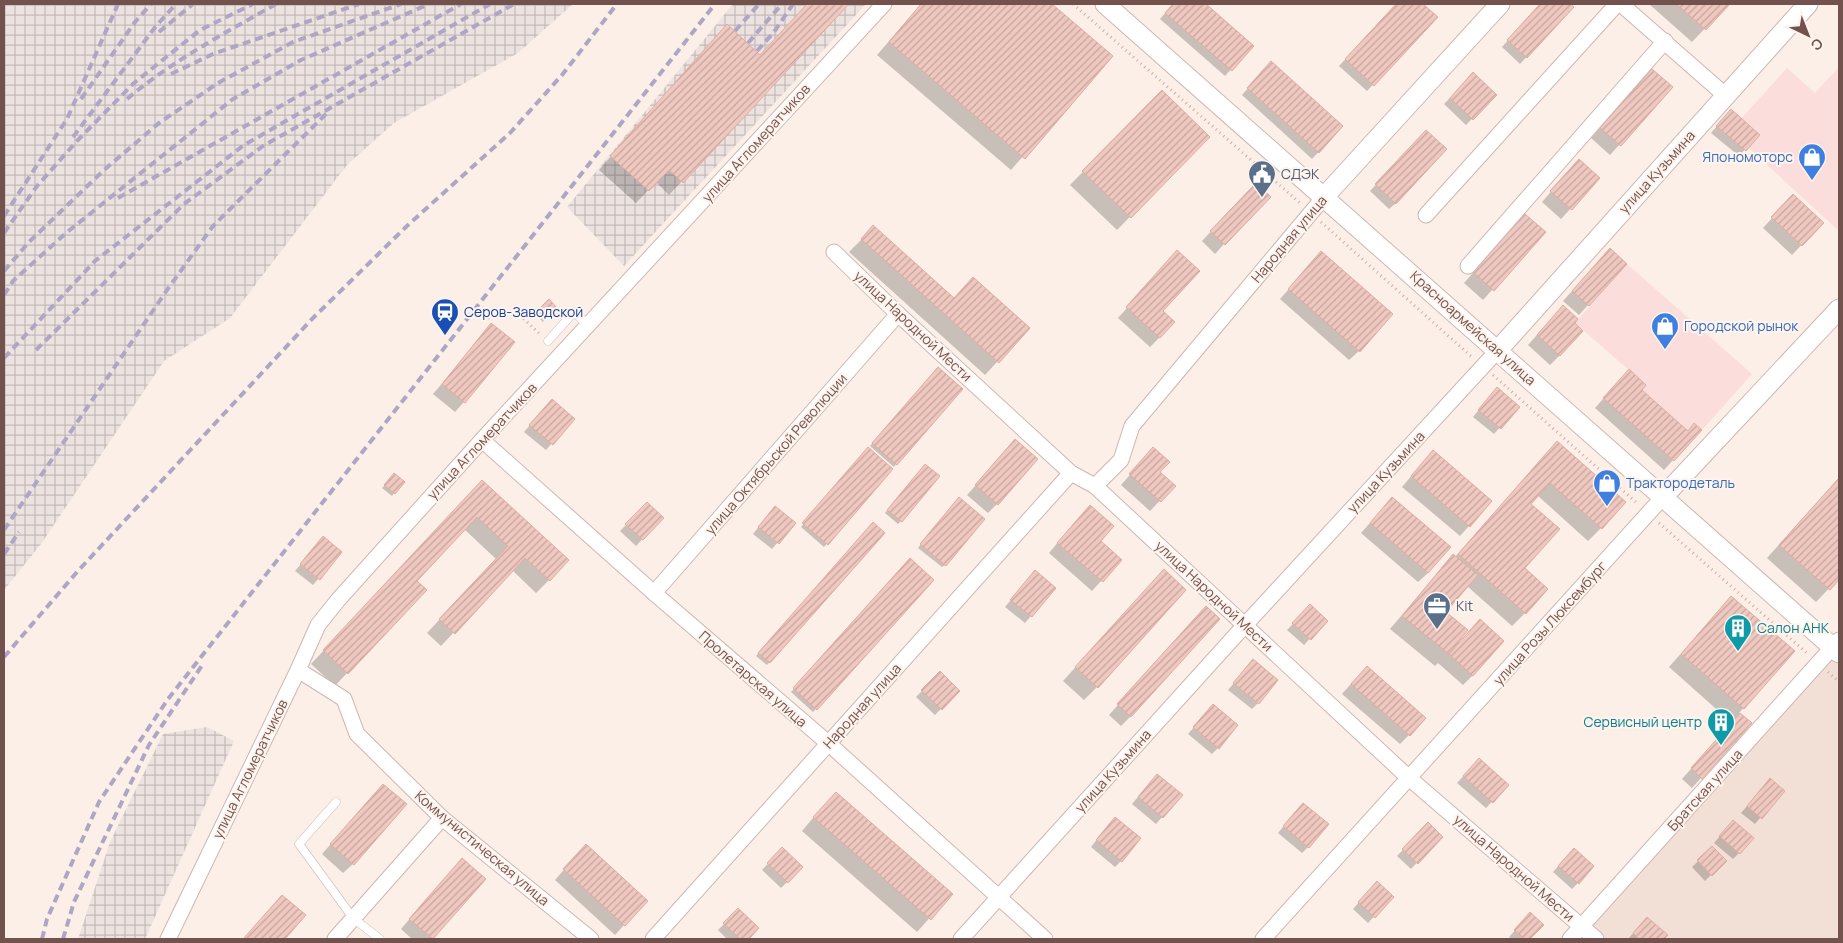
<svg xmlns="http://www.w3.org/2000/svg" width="1843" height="943" font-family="Manrope,sans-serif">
<defs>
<pattern id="industrial-grid" width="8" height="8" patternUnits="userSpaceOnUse" patternTransform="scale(1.25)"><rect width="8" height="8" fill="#ece3e0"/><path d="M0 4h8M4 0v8" fill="none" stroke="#c4bbb8"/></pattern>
<pattern id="building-hatch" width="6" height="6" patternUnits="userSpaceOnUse" patternTransform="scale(1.25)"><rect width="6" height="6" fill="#efc8c0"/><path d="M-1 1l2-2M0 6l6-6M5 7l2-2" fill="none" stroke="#c6a59e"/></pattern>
</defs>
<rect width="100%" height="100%" fill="#fbefe7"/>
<polygon fill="#f2dfd5" points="1833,647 1839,653 1839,939 1570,939"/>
<g fill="#fbdedb">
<polygon points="1839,67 1839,231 1730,131 1787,68 1815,93"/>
<polygon points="1627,264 1752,374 1702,430 1694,423 1688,431 1642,390 1646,385 1575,323"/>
</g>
<g fill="url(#industrial-grid)">
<polygon points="4,4 573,4 518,53 394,123 347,165 230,318 164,361 41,544 4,590"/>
<polygon points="733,4 866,4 624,266 567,207"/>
<polygon points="207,727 234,741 145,939 78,939 110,842 163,734"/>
</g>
<g fill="#0003">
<polygon points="808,4 847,4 669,195 656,182 636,203 599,170 715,38 760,56"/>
<polygon points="921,4 1050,4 1111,56 1011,170 877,55"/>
<polygon points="1173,4 1204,4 1252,46 1225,76 1160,19"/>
<polygon points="1397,4 1421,4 1436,17 1367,91 1339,66"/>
<polygon points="1541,4 1569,4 1572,7 1520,64 1502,47"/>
<polygon points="1649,4 1728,4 1692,42"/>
<polygon points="1265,69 1342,127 1312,159 1242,95"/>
<polygon points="1473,74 1495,95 1466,125 1444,104"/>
<polygon points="1642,80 1671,88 1610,155 1591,138"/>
<polygon points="1162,91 1208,137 1117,230 1070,185"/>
<polygon points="1725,117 1758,135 1739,156 1711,133"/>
<polygon points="1420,138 1396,203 1389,209 1370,191"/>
<polygon points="1570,170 1599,178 1561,219 1542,202"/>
<polygon points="1246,194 1224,244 1215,254 1202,241"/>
<polygon points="1784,205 1822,223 1792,255 1763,228"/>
<polygon points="1525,215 1544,232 1483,300 1464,283"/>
<polygon points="874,227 953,299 1028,328 985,375 849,252"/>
<polygon points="1601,259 1588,305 1579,315 1563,301"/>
<polygon points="1168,262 1160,337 1150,347 1118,318"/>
<polygon points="1312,263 1359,351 1349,360 1280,299"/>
<polygon points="549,301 556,309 543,322 535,314"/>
<polygon points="1553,317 1560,355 1550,365 1528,345"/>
<polygon points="492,325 464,402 455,412 433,394"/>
<polygon points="935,371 896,464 894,467 870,446"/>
<polygon points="1619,381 1640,390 1687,432 1694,425 1673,460 1664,470 1595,408"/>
<polygon points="1491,395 1518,407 1494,434 1473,417"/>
<polygon points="546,407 573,419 546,450 524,432"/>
<polygon points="866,451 891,469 824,547 801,527"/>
<polygon points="1006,451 997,504 988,513 967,495"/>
<polygon points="1545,456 1601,528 1588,541 1537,495 1529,504 1524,568 1525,613 1512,626 1467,586 1444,612 1460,643 1473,675 1463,685 1438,663 1435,666 1390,629 1441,569 1454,556 1455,557"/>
<polygon points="1144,459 1174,486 1150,511 1121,485"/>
<polygon points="1424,461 1469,526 1460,536 1402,487"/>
<polygon points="923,468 901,521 898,524 885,513"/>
<polygon points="394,475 394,493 392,496 382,488"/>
<polygon points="1839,478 1839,578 1816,602 1767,558"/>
<polygon points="470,494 549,580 536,593 512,570 441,646 427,633 496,559 464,529 416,581 347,673 335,686 311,664"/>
<polygon points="1392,498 1428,573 1418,582 1361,533"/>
<polygon points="956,502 945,565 942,567 918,548"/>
<polygon points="647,504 662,518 636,546 620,531"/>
<polygon points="769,514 794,523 772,549 753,534"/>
<polygon points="1080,516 1099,541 1120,560 1092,591 1049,553"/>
<polygon points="873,524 883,533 767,665 756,656"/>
<polygon points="323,538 341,552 313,585 295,571"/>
<polygon points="910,560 932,580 813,712 791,692"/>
<polygon points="1029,578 1055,588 1025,623 1005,607"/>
<polygon points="1151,584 1097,687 1084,700 1063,681"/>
<polygon points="1731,597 1793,651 1739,713 1750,723 1692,788 1682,779 1732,723 1669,667"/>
<polygon points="1310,606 1326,621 1304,645 1287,630"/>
<polygon points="1196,617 1131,716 1121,726 1109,715"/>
<polygon points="1253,661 1258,703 1252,709 1228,690"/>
<polygon points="940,673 958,691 935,715 916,697"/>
<polygon points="1357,677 1409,735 1400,744 1342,694"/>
<polygon points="1207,712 1218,748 1212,754 1188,734"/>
<polygon points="1473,766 1508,785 1486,808 1457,783"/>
<polygon points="1151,781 1181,795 1156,824 1132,804"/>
<polygon points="383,785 353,864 343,873 322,854"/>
<polygon points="1764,786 1783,791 1755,824 1741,813"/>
<polygon points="823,806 951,894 917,932 802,831"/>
<polygon points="1297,810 1308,847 1302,853 1278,833"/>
<polygon points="1109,824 1121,861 1115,867 1091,847"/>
<polygon points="1428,824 1441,837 1411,869 1397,856"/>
<polygon points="1727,828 1739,853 1733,859 1714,843"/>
<polygon points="1712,848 1725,861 1705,881 1692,867"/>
<polygon points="782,849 801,868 781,888 762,870"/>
<polygon points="576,856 624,925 615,935 555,880"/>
<polygon points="1567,856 1578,883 1572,889 1553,872"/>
<polygon points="452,870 484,879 432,939 412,939 401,929"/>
<polygon points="1371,889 1392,897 1368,923 1353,909"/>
<polygon points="738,910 757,928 747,939 727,939 718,930"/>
<polygon points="1524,920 1542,925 1528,939 1512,939 1509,937"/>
<polygon points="1640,925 1666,935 1663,939 1628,939"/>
</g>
<g fill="url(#building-hatch)" stroke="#e1aca1">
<polygon points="807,4 849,4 683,183 669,170 649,191 610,156 727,24 760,55"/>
<polygon points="921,4 1052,4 1113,56 1025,159 889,42"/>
<polygon points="1173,4 1206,4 1254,46 1232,71 1165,13"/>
<polygon points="1396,4 1423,4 1438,17 1374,86 1345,59"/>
<polygon points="1540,4 1571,4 1574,7 1527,58 1507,40"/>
<polygon points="1676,4 1730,4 1706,30"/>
<polygon points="1271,61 1343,126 1319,153 1247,88"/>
<polygon points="1652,69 1673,87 1621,146 1600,128"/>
<polygon points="1473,72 1497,95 1473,120 1450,98"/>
<polygon points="1162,90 1210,137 1131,218 1082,171"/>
<polygon points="1731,109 1760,135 1746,151 1716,126"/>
<polygon points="1426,130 1447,149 1396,204 1375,184"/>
<polygon points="1579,159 1600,178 1572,210 1550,191"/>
<polygon points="1256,183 1271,197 1225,245 1210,231"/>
<polygon points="1793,194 1824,223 1802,246 1771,217"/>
<polygon points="1525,214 1546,232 1494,291 1473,272"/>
<polygon points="873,225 954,298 973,277 1030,328 999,363 861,239"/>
<polygon points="1610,248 1627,264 1589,306 1572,291"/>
<polygon points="1177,250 1200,271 1163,311 1175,322 1160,338 1126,307"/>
<polygon points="1321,251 1393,314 1360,352 1288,289"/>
<polygon points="549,299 558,309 546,320 537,311"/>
<polygon points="1563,305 1578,319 1575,323 1583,331 1560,356 1537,335"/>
<polygon points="491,323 515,342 465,403 442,384"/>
<polygon points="938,367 963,389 897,465 872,443"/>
<polygon points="1629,369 1646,385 1642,390 1688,431 1694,423 1702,430 1674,461 1603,398"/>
<polygon points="1497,387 1520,407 1501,429 1478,410"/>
<polygon points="552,399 575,419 553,445 529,425"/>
<polygon points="1015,439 1038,459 998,505 975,485"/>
<polygon points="1557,441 1626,502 1602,529 1550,483 1531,504 1560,529 1525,568 1548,589 1526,614 1458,554"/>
<polygon points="868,447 893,469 828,545 802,523"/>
<polygon points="1153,447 1170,462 1160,472 1176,486 1161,502 1129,474"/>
<polygon points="1433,450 1492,501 1470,527 1411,476"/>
<polygon points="925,464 940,476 902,522 887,510"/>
<polygon points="394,473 405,482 395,494 384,485"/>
<polygon points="1839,478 1839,580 1830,590 1779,545"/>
<polygon points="482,480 569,560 550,581 525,558 455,634 439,619 508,546 477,517 417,581 427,590 348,674 323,650"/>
<polygon points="959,497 985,519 946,566 920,544"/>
<polygon points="1392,497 1451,547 1428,573 1370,523"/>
<polygon points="647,502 664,518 643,540 625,524"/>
<polygon points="1090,505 1114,526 1101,541 1122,560 1103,582 1057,543"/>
<polygon points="775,506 796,523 779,544 758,527"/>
<polygon points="873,522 885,533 770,663 758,653"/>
<polygon points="323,536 342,552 320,580 300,564"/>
<polygon points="1453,554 1478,575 1446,612 1468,630 1449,654 1402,616"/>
<polygon points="910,558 934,580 817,710 793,688"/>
<polygon points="1164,569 1186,590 1098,688 1075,667"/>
<polygon points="1035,570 1056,588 1032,617 1010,600"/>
<polygon points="1731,596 1795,651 1744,709 1681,654"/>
<polygon points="1310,604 1328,621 1311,640 1292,623"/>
<polygon points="1206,606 1220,619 1131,717 1117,704"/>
<polygon points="1480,619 1504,641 1473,676 1449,654"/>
<polygon points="1253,659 1278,680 1259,704 1233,683"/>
<polygon points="1367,666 1426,718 1410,736 1351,684"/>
<polygon points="940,671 960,691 942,710 921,690"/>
<polygon points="1213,704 1238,725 1219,749 1193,727"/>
<polygon points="1740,713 1752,723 1702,779 1691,768"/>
<polygon points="1479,758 1509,785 1493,803 1463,776"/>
<polygon points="1157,774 1183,795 1163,818 1138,797"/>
<polygon points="1770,778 1785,791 1762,819 1747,806"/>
<polygon points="383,784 407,804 354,865 330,844"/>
<polygon points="836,792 953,894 931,920 813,817"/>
<polygon points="1303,803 1329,824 1309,848 1283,826"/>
<polygon points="1115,817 1141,838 1122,862 1096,840"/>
<polygon points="1733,820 1754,838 1740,854 1719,836"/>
<polygon points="1428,822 1443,837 1418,864 1402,849"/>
<polygon points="586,844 648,901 625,926 563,869"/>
<polygon points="1712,846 1727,861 1712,876 1697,860"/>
<polygon points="782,847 803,867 788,883 767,863"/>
<polygon points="1574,848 1594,866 1579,884 1558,866"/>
<polygon points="462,858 486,879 433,939 409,919"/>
<polygon points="1377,881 1394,897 1375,918 1358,902"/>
<polygon points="282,895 306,915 285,939 243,939"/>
<polygon points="738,908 759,928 749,939 740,939 723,923"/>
<polygon points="1530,912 1544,925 1530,939 1525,939 1514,930"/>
<polygon points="1647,917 1668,935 1664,939 1639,939 1633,933"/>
</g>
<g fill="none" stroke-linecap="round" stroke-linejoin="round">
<g stroke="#ceb7b0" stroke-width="9">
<g id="service">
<polyline points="548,341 574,312 589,326"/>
<polyline points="336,802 299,844 353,918 380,939"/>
</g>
</g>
<g stroke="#ceb7b0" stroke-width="17">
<g id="minor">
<polyline points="1621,4 1725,95"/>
<polyline points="1426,215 1617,4"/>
<polyline points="834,252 898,314 1071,473 1095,486 1409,778 1596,939"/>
<polyline points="1468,266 1665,41"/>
<polyline points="482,440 654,593 828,743 1045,939"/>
<polyline points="1095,486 1121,460 1132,426 1325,196"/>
<polyline points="654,593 898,314"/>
<polyline points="298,670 344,699 357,734 442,818 591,939"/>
<polyline points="168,939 298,670 318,625 338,600 482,440 884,4"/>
<polyline points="335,939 442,818"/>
<polyline points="653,939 1071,473"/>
<polyline points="961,939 1245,625 1498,350"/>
<polyline points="1263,939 1663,497"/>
<polyline points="1570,939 1839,640"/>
</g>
</g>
<g stroke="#ceb7b0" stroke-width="21">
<g id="tertiary">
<polyline points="1105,4 1839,653"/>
<polyline points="1325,196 1500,4"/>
<polyline points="1498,350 1808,4"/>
<polyline points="1663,497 1839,309"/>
</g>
</g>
<g stroke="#d4aba3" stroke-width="3" stroke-dasharray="1 4" stroke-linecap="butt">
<polyline points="1073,4 1300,203"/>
<polyline points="1321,222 1473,358"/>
<polyline points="479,316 485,319 514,310 540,334"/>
<polyline points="1493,375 1638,504"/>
<polyline points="1659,523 1808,654"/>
<polyline points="1828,672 1839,682"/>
</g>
<use href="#service" stroke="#fff" stroke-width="8"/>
<use href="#minor" stroke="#fff" stroke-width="15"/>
<use href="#tertiary" stroke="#fff" stroke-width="19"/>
<g stroke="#afa5c4" stroke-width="4" stroke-dasharray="8 5" stroke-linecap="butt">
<polyline points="735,31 759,4"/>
<polyline points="159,32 193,4"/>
<polyline points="748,43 782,4"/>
<polyline points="757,51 774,32 793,4"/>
<polyline points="171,74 213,54 359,4"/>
<polyline points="81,99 135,22 151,4"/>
<path d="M127 99C172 61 225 33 276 4"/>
<polyline points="73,137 156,26 176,4"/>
<polyline points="118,198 461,4"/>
<polyline points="4,216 67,119 118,4"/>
<polyline points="4,233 37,186 77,141 134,83 200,30 253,4"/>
<polyline points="4,271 29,242 104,170 159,123 218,83 293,42 401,4"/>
<polyline points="4,295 13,281 66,233 233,99 301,60 429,4"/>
<polyline points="36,350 184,204 263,146 514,4"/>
<polyline points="4,358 95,261 244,145 490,4"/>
<polyline points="4,530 167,290 213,226 326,114"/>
<polyline points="4,554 19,532"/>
<polyline points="4,657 77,572 312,319 408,225 510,133 562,75 617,4"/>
<polyline points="42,939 47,919 99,802 168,699 715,4"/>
<polyline points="63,939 74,902 149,745 203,664"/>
</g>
</g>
<defs>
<g id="shop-pin" transform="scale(1.4375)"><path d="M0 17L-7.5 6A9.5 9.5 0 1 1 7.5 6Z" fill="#3f7fe0" stroke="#fef4ed"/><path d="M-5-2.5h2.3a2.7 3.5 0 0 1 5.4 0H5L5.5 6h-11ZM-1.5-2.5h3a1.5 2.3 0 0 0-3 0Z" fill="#fff"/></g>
<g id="civic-pin" transform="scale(1.4375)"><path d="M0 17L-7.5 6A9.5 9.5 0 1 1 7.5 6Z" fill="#5c6f8a" stroke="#fef4ed"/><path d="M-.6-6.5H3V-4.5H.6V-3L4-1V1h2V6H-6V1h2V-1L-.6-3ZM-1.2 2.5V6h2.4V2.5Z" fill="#fff"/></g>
<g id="station-pin" transform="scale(1.4375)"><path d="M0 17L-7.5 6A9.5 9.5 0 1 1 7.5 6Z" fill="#1a4fb4" stroke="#fef4ed"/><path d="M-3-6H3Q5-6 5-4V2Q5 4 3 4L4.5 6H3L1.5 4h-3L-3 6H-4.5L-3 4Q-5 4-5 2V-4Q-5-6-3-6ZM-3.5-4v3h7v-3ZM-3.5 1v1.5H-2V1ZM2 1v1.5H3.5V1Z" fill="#fff"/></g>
<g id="office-pin" transform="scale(1.4375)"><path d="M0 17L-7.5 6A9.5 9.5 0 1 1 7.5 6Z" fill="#5c6f8a" stroke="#fef4ed"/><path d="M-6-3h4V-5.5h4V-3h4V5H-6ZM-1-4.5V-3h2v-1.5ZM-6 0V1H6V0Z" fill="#fff"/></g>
<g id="building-pin" transform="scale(1.4375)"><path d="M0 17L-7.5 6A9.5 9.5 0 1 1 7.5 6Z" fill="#0f9aa8" stroke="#fef4ed"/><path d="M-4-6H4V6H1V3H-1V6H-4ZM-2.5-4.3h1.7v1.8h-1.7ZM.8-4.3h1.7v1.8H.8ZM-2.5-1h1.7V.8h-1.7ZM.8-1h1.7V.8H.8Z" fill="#fff"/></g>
</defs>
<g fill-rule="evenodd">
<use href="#shop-pin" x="1812" y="157"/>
<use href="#civic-pin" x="1262" y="174"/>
<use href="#station-pin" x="445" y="312"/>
<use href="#shop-pin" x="1665" y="326"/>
<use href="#shop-pin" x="1607" y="483"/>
<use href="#office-pin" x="1437" y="606"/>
<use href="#building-pin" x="1738" y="628"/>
<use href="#building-pin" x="1721" y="722"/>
</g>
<g text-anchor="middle" stroke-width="4" stroke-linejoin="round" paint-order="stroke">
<g font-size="14" fill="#73524d" stroke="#fef4ed">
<text transform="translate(756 143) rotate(-48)" y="5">улица Агломератчиков</text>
<text transform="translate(1657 172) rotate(-48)" y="5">улица Кузьмина</text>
<text transform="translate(1289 239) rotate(-50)" y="5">Народная улица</text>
<text transform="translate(913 326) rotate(43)" y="5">улица Народной Мести</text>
<text transform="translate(1473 328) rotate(42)" y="5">Красноармейская улица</text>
<text transform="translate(482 441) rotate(-47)" y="5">улица Агломератчиков</text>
<text transform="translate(776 454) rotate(-49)" y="5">улица Октябрьской Революции</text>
<text transform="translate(1386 472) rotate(-47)" y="5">улица Кузьмина</text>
<text transform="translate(1214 596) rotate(43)" y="5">улица Народной Мести</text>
<text transform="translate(1550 623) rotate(-48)" y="5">улица Розы Люксембург</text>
<text transform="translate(753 679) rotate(41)" y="5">Пролетарская улица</text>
<text transform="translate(862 706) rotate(-48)" y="5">Народная улица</text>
<text transform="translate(250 769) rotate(-64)" y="5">улица Агломератчиков</text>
<text transform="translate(1113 771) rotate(-48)" y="5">улица Кузьмина</text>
<text transform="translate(1705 790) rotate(-48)" y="5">Братская улица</text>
<text transform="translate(482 848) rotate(40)" y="5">Коммунистическая улица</text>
<text transform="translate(1514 868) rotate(41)" y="5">улица Народной Мести</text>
</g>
<g font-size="14" fill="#366cbe" stroke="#fef4ed" text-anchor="start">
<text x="1793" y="162" text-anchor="end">Япономоторс</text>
<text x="1684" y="331">Городской рынок</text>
<text x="1626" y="488">Трактородеталь</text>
</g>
<g font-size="14" fill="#4e5e75" stroke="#fef4ed" text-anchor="start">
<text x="1281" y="179">СДЭК</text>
<text x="1456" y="611">Kit</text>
</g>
<g font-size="14" fill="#164399" stroke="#fef4ed" text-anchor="start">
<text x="464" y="317">Серов-Заводской</text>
</g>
<g font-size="14" fill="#0d838f" stroke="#fef4ed" text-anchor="start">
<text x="1757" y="633">Салон АНК</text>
<text x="1702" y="727" text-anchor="end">Сервисный центр</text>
</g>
</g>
<rect width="1843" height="943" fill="none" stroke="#73524d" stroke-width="10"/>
<g transform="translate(1808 35) rotate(137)" stroke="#fef4ed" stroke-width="4" paint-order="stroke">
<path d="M0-4L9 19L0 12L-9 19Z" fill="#73524d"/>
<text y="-8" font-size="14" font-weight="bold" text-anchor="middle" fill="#73524d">С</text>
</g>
</svg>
